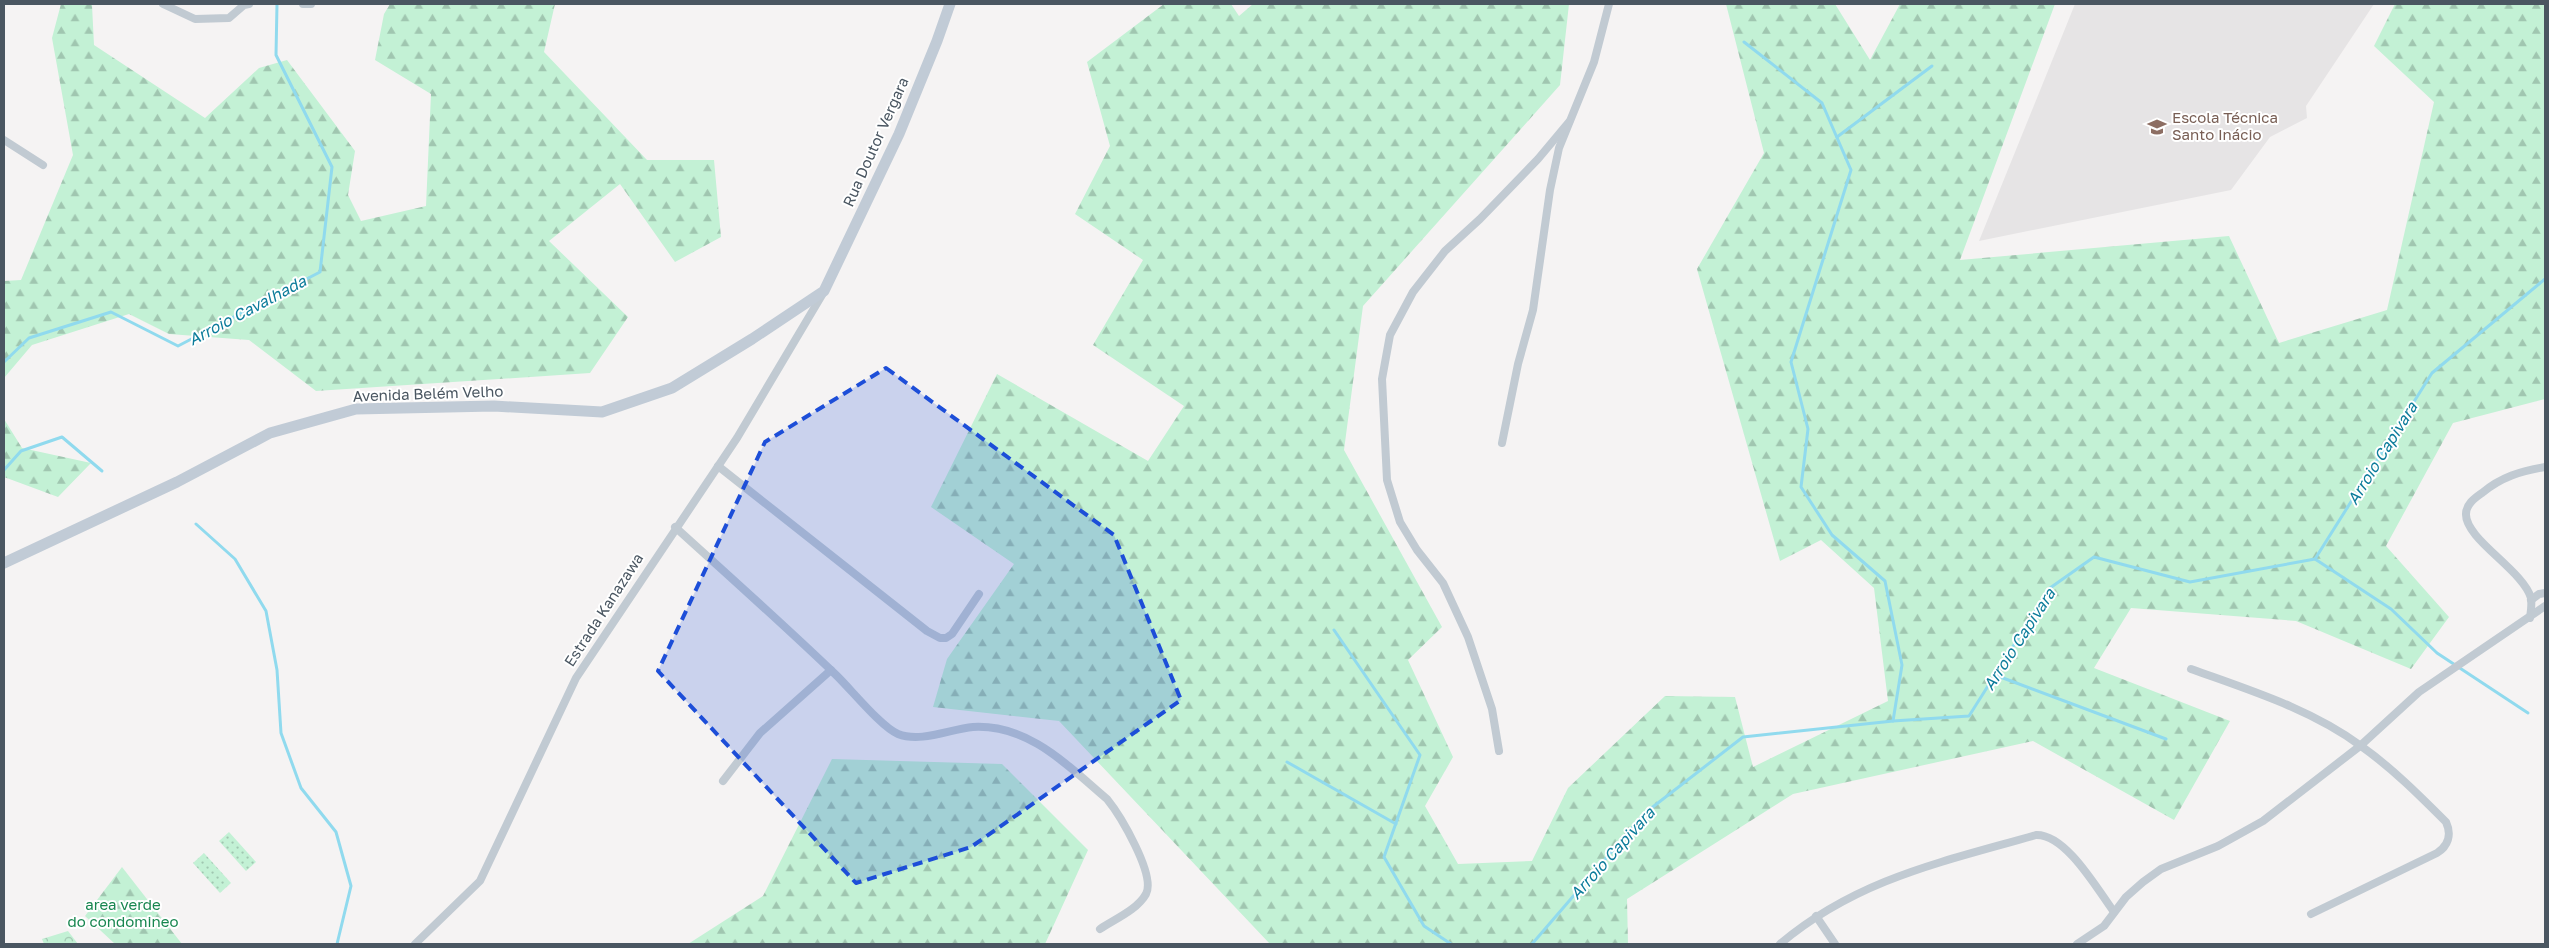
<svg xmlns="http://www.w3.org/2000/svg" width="2549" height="948" font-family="'Golos Text',sans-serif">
<defs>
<pattern id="forest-firs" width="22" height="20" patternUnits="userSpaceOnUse" patternTransform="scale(1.25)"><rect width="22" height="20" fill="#c3f1d5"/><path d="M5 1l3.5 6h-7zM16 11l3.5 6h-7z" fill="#a0c6b0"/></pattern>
<pattern id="park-crowns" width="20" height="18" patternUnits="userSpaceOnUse" patternTransform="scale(1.25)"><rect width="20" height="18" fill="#c3f1d5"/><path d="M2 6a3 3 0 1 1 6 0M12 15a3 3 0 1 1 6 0" fill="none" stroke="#a0c6b0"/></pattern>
<pattern id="garden-dots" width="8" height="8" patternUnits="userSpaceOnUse" patternTransform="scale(1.25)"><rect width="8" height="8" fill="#c3f1d5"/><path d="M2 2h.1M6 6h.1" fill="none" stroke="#a0c6b0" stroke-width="1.8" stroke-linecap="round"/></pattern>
</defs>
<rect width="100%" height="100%" fill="#f5f3f3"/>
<polygon fill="#e6e4e5" points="2075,4 2374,4 2306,106 2307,118 2270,137 2231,190 1979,241"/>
<g fill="url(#forest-firs)">
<polygon points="61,4 92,5 94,45 205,118 259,68 287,60 355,151 348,195 361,221 426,206 431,94 375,60 384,14 390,4 555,4 544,52 647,160 714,160 721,237 675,262 620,184 549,241 628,317 590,373 316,391 249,340 169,334 129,314 32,345 4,378 4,281 21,280 73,155 52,38"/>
<polygon points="1164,4 1231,4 1239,16 1253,4 1569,4 1560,85 1363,306 1344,450 1442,627 1408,660 1453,757 1425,806 1458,864 1532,861 1568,788 1665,696 1735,697 1753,767 1888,701 1874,588 1821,540 1780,561 1697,269 1764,153 1726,4 1835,4 1870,60 1900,4 2055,4 1960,260 2229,236 2279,343 2387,310 2434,102 2374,46 2395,4 2545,4 2545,399 2453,423 2386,546 2449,617 2411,669 2296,621 2131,608 2094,668 2230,721 2174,820 2033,741 1793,794 1627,899 1628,944 1270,944 1059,721 933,707 947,659 1014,564 931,507 997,374 1148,461 1184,406 1093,345 1143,260 1075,214 1110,146 1087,62"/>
<polygon points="4,419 22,448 91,463 58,497 4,477"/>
<polygon points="832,759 1002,764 1088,850 1045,944 688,944 763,896"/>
<polygon points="122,867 182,944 115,944 85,916"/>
</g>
<polygon fill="url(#park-crowns)" points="68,931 78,944 44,944 42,939"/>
<g fill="url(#garden-dots)">
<polygon points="229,832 256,862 246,871 219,841"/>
<polygon points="204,853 231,883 220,893 193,863"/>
</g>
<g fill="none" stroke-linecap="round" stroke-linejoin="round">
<g stroke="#90daee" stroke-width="3">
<polyline points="1744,42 1822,103 1851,170 1791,362 1808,429 1801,487 1832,535 1885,581 1902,665 1893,721"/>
<polyline points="1837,137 1932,66"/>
<polyline points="4,362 29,338 111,312 178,346 320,272 332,167 276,55 277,4"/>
<polyline points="4,470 21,451 62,437 102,471"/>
<polyline points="196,524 235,559 266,611 277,670 281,733 301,788 336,832 351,886 337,944"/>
<polyline points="2315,559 2391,609 2437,653 2528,713"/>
<polyline points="1334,630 1420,755 1384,857 1424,926 1451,944"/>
<polyline points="1995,675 2166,739"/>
<polyline points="1287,762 1396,824"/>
<polyline points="1532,944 1645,813 1743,737 1893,721 1969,716 2050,588 2094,557 2190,582 2315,559 2432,373 2545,279"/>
</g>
<g stroke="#c1cad2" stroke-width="8">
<polyline points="163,4 195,19 229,18 244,5 249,4"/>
<polyline points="303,4 311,4"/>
<polyline points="4,140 43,165"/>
<polyline points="1502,443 1518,364 1533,310 1550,190 1559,148 1594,62 1609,4"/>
<polyline points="718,466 927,631 940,638 946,638 952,634 979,594"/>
<path d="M675 527C729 576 783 624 835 674 850 688 881 727 898 734 921 743 950 729 973 727 1029 724 1068 766 1107 799 1120 815 1156 875 1146 894 1137 910 1115 919 1100 929"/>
<polyline points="2531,600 2539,594 2545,593"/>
<path d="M2530 618C2531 611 2532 604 2531 598 2523 570 2465 539 2466 514 2466 504 2475 498 2482 493 2501 477 2521 471 2545 467"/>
<path d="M2191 669C2249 690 2311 709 2361 746 2392 768 2419 795 2446 822 2452 835 2448 846 2437 853L2311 914"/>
<polyline points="1499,751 1492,709 1468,637 1443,583 1417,550 1400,522 1387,480 1382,379 1390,335 1413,292 1445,251 1480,219 1538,159 1569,122"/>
<polyline points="723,781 760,733 831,670"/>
<polyline points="1816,916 1835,944"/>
<polyline points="415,944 480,881 576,678 737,438 822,295"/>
<path d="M1780 944C1857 879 1942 862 2036 835 2066 834 2097 889 2114 912"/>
<polyline points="2077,944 2104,926 2126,897 2143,882 2161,869 2218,846 2263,821 2360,746 2419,692 2545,606"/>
</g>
<polyline stroke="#c1cbd6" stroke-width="11" points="4,563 177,482 270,433 356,409 494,406 602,412 672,388 752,339 824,291 899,134 937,41 950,4"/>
</g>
<path fill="#1d4ed8" fill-opacity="0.2" stroke="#1d4ed8" stroke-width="4" stroke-dasharray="10 6" stroke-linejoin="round" d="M886 368 1114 535 1181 700 971 847 856 883 658 671 765 442Z"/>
<defs>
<g id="school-bare" transform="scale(1.5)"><path d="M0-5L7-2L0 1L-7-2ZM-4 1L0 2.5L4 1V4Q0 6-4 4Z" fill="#8d6e63" stroke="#fff" stroke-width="2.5" paint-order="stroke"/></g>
</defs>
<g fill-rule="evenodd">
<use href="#school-bare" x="2157" y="127"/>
</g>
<g text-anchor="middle" stroke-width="4" stroke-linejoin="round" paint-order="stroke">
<g font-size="15" fill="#785e54" stroke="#fff" text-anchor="start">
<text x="2172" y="123">Escola Técnica<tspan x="2172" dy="17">Santo Inácio</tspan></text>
</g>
<g font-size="15" fill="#4a5661" stroke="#fff">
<text transform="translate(876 142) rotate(-66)" y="5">Rua Doutor Vergara</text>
<text transform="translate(428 394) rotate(-2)" y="5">Avenida Belém Velho</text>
<text transform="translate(604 610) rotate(-57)" y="5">Estrada Kanazawa</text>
</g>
<g font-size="15" fill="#17864f" stroke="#fff">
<text x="123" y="910">area verde<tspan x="123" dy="17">do condomineo</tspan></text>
</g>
<g font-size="16" font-style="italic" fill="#0c7c9b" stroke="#fff">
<text transform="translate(247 310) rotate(-28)" y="6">Arroio Cavalhada</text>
<text transform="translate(2382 453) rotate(-58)" y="6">Arroio Capivara</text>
<text transform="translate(2019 639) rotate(-57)" y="6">Arroio Capivara</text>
<text transform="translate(1612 853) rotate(-48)" y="6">Arroio Capivara</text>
</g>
</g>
<rect width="2549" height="948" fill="none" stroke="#4a5661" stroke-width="10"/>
</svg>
